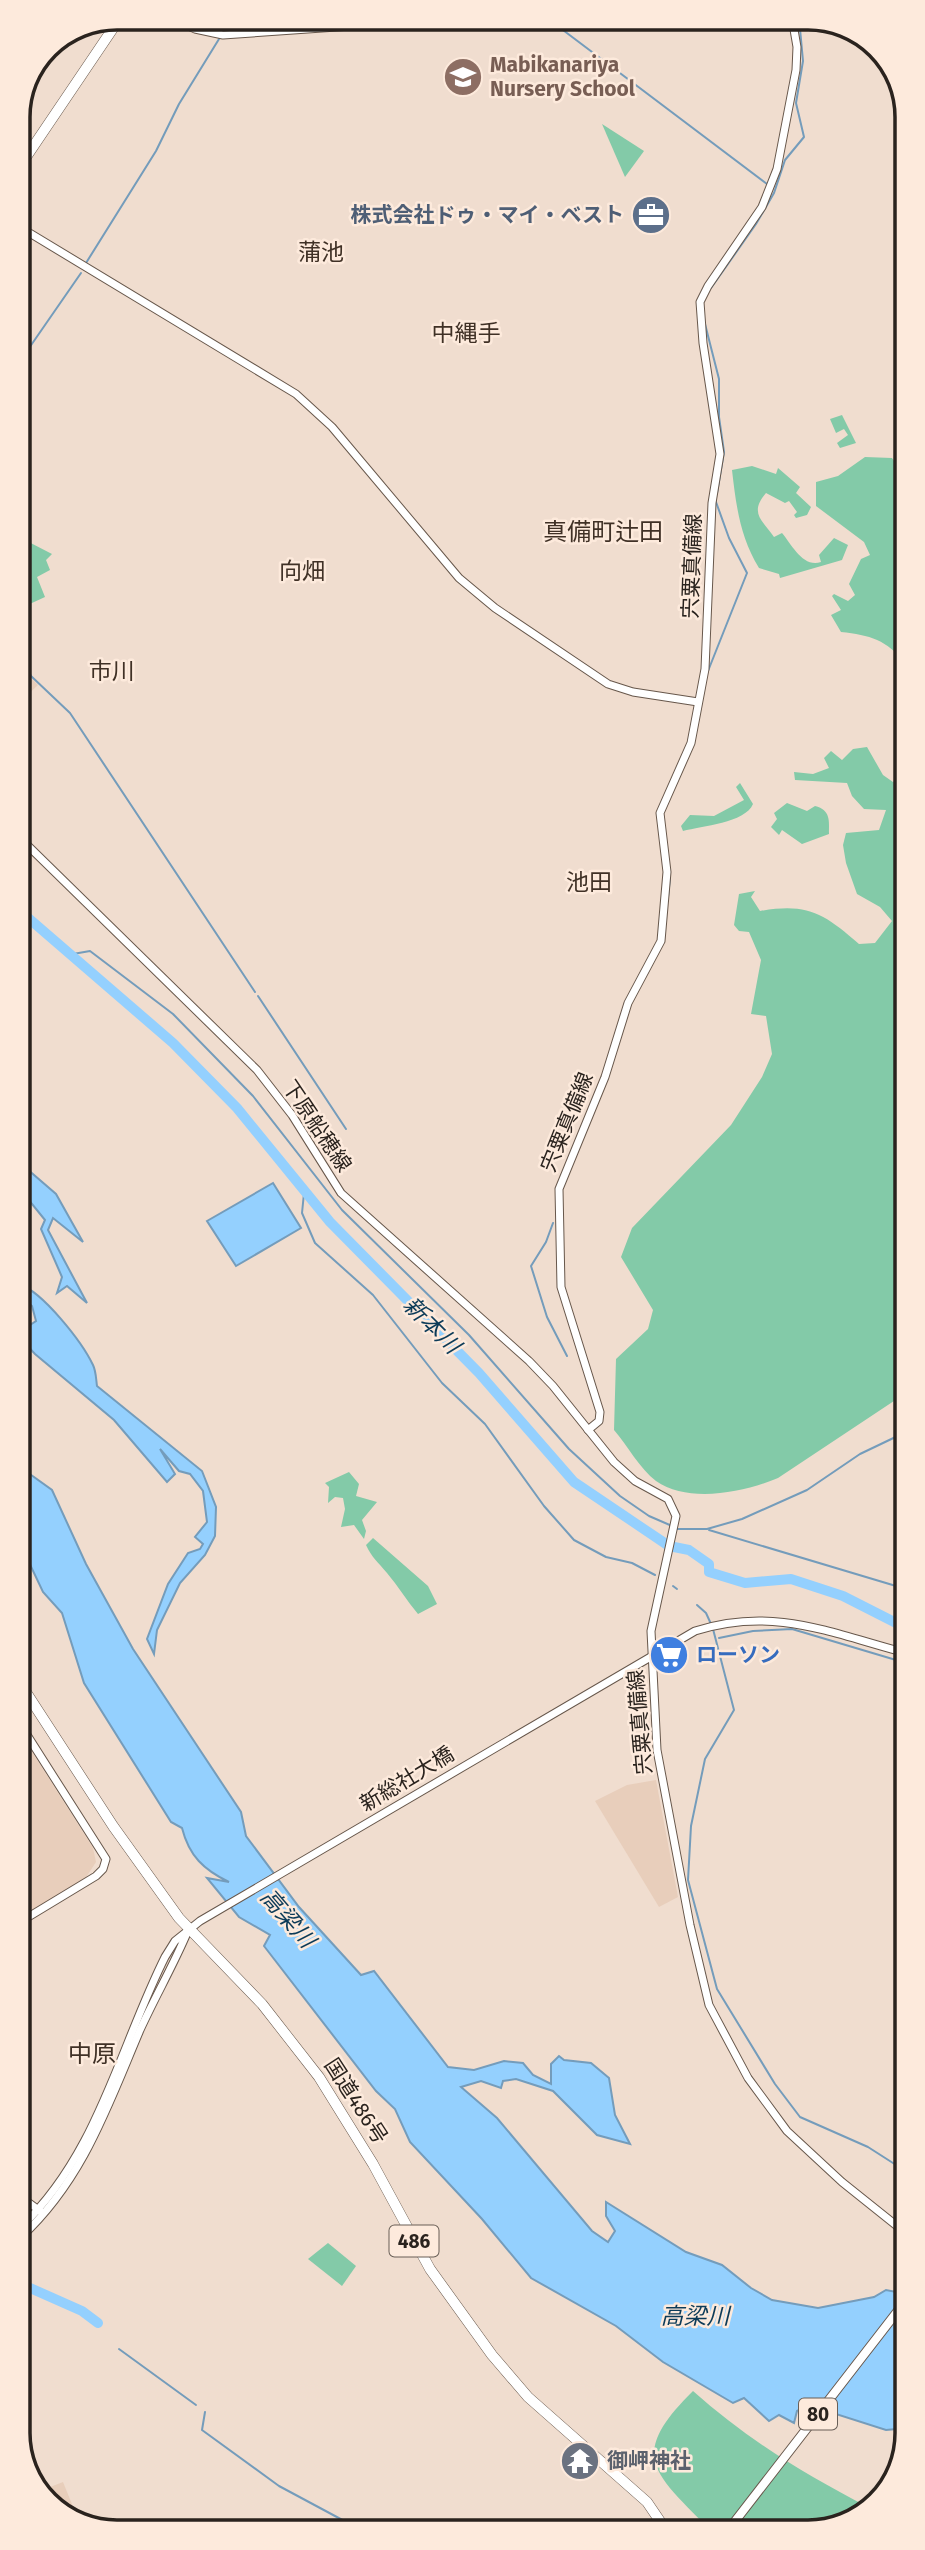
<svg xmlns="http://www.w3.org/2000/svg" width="925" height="2550" font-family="'Fira Sans','Noto Sans JP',sans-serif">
<rect width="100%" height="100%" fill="#f0ddcf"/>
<g fill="#e8cebb">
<polygon points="18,653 30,677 38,685 19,703"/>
<polygon points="20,1733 93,1848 96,1862 85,1879 20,1919"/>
<polygon points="656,1780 678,1897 659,1907 595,1801 627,1785"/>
<polygon points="63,2482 78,2519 51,2508 40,2491"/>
</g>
<g fill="#83caa8">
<polygon points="602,124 644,151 625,177"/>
<polygon points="842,415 856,443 840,448 837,443 848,435 844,429 836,433 830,419"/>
<path d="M865 457 892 458 899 468 905 466V663C887 640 870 635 841 632L831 615 841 610 832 596 834 594 848 601 855 595 849 584 861 559 870 555 864 542 816 506V482L838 476Z"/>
<path d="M752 466 776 474 778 468 800 487 796 493 811 507 807 515 796 518 794 515 797 512 789 501 785 503 766 493C749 513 762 520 774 537L782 533C792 545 803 568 821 562L819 555 834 538 848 545 842 560 780 578 779 574 759 568C740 537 736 505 732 470Z"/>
<polygon points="21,538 52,554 46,560 50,570 37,577 45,597 21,608 18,605"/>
<path d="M867 747 883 775 893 782 905 771 906 1393 778 1478C745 1492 689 1504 656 1481 640 1469 627 1445 614 1430L616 1359 648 1329 653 1310 621 1257 632 1228 731 1125 762 1077 772 1054 766 1016 751 1014 761 960 749 932 739 931 734 925 739 894 755 891 751 897 760 911C808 903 823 913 859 944L875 943 892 921 880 907 857 894 846 863 843 845 846 833 879 830 886 810 864 809 852 796 847 783 795 780 794 772 813 774 829 768 824 758 831 751 842 760 853 749Z"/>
<path d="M740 783 753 804C745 823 702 826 683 831L681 826 690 815 714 816 744 800 736 787Z"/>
<path d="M787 803 807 811 815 806C831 810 829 821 829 834L802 844 782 830 779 835 771 827 777 819 774 813Z"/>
<polygon points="349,1472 359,1484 356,1496 377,1502 362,1520 366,1531 364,1539 354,1525 341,1527 345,1509 343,1498 335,1497 328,1503 329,1487 325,1483"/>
<path d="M373 1538 428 1586 437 1604 418 1614C407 1601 398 1586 387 1573 378 1562 372 1558 366 1545Z"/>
<polygon points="328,2243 356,2266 342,2286 308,2259"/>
<path d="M693 2391C747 2439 804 2474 868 2507L835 2529 710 2530C655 2473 626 2457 693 2391Z"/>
</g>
<g fill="#94d0fe" stroke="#749cbb" stroke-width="2">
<polygon points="19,1162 56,1194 83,1242 53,1218 48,1230 87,1303 67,1286 57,1293 62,1277 41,1229 45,1220 19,1188"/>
<polygon points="273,1183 301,1228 236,1266 207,1221"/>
<path d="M19 1284C43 1292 82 1342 93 1365 96 1371 96 1379 97 1386L202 1471 216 1507 215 1536 205 1555 180 1583 157 1630 154 1654 147 1639 168 1584 188 1553 200 1549 203 1544 195 1537 207 1522 203 1491 190 1474 179 1471 160 1449 175 1474 167 1482 114 1420 35 1354 19 1337V1324L27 1327 36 1321 32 1306 19 1295Z"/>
<path d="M20 1467 52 1490 86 1564 133 1649 241 1812 246 1836 299 1907 361 1975 374 1971 448 2067 474 2070 504 2061 523 2063 533 2075 551 2084V2064L559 2056 564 2060 591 2063 609 2078 615 2115 630 2144 597 2135 553 2091 516 2079 503 2081 501 2088 481 2081 461 2087 497 2118 592 2231 608 2242 615 2231 606 2216V2202L686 2252 722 2265 751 2288 772 2300 818 2308 874 2297 886 2290 907 2294V2369L898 2375 907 2381V2428L886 2430 808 2405 797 2411 794 2423 779 2415 769 2421 744 2398 733 2403 663 2362 616 2326 531 2278 482 2219 410 2142 395 2109 376 2091 264 1946 270 1935 239 1917 207 1878 229 1882C204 1870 189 1856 182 1828L171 1822 84 1683 62 1613 43 1592 26 1556 20 1553Z"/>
</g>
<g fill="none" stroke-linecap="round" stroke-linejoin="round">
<g stroke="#749cbb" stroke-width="2">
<polyline points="547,18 767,184"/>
<polyline points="226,27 233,18"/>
<polyline points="86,263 156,151 179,104 219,39"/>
<polyline points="711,288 756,224 774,193 785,160 804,137 796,103 803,61 799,18"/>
<polyline points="705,324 719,379 719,417 724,452 717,493"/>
<polyline points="18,364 81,273"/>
<polyline points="18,651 31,676 70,713 255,992"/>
<polyline points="708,671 747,573 729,538 716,502"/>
<polyline points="668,897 670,878"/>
<polyline points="73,954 90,951 173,1014 253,1096 342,1210 469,1335 569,1449 620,1496 649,1516 672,1526"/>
<polyline points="258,996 346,1129"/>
<polyline points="304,1193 302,1213 315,1243 373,1295 442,1383 485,1424 544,1506 574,1540 606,1557 632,1563 655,1575"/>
<polyline points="553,1223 546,1242 531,1266 547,1317 567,1356"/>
<polyline points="677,1529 707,1529 742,1519 807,1490 860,1454 906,1432"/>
<polyline points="709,1530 906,1589"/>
<polyline points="673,1586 677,1589"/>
<polyline points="697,1605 706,1613 711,1624"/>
<polyline points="713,1629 734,1710 705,1759 691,1826 688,1880 717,1989 775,2084 800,2117 868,2147 907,2172"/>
<polyline points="719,1638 753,1631 792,1629 906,1663"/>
<polyline points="119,2349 196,2405"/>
<polyline points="205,2412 202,2430 279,2486 363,2531"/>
</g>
<g stroke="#94d0fe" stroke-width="10">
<polyline points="19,910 173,1043 237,1108 330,1222 479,1373 574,1482 669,1546 689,1550 709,1564 709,1572 745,1583 791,1579 843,1596 906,1628"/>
<polyline points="21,2284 82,2311 98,2323"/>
</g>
<g stroke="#67574b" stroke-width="9">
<g id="secondary">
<polyline points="171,18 195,29 223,35 466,18"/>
<polyline points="18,226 296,394 332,427 459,578 495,608 608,684 633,692 698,702"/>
<polyline points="19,837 257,1070 292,1115 341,1193 529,1361 553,1386 614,1462 635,1481 668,1499 676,1516 651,1631 657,1750 690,1925 709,2005 748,2078 787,2131 842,2182 907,2234"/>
<polyline points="588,1430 599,1421 600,1412 561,1287 559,1189 605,1077 628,1003 661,941 667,872 660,813 691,743 705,669 712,503 720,454 703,343 700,302 708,286 762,207 777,169 796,70 797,47 792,18"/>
<polyline points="20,1724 106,1859 103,1869 96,1876 20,1922"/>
<polyline points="21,2197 40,2211"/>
<path d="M21 2227C98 2154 119 2049 165 1957L175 1941 200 1921 695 1631C774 1606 830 1633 906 1653"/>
<path d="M21 2237C83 2180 108 2105 140 2030 155 1997 173 1966 187 1933"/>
</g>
</g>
<g stroke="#67574b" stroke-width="10">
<polyline id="primary" points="729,2529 907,2299"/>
</g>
<g stroke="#67574b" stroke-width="11">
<g id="highway">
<polyline points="18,169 120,18"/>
<polyline points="20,1683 113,1826 179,1918 262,2004 319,2077 373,2164 430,2269 492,2355 528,2397 647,2502 666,2530"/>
</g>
</g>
<use href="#secondary" stroke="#fff" stroke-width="7"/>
<use href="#primary" stroke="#fff" stroke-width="8"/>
<use href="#highway" stroke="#fff" stroke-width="10"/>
</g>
<defs>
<g id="school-disc" transform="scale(2.0125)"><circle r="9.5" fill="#8d6e63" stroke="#fdeadc"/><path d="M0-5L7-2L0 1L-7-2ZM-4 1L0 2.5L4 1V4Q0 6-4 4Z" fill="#fff"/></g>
<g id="office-disc" transform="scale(2.0125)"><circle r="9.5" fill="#5c6f8a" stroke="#fdeadc"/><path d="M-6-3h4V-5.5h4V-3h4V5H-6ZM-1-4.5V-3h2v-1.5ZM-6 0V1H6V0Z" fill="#fff"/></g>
<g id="supermarket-disc" transform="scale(2.0125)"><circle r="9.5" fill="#3f7fe0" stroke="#fdeadc"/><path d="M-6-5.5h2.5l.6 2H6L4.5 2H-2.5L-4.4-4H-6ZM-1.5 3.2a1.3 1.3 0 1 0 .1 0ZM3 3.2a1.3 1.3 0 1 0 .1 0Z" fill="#fff"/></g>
<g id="temple-disc" transform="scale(2.0125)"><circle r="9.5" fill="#6b7280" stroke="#fdeadc"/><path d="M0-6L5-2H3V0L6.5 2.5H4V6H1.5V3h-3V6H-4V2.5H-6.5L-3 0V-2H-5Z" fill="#fff"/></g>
</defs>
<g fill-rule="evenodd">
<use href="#school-disc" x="463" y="77"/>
<use href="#office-disc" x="651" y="215"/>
<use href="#supermarket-disc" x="669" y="1655"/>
<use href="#temple-disc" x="580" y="2461"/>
</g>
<g text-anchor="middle" stroke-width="5" stroke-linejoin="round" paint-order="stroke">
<g fill="#fdeadc" stroke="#695f57" stroke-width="2">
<rect x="389.5" y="2225.5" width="49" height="31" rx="5"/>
<rect x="799" y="2398.5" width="38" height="31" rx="5"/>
</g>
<g font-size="19" font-weight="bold" fill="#2a231e">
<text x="414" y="2248">486</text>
<text x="818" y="2421">80</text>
</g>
<g font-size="21" font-weight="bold" fill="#785e54" stroke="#fdeadc" text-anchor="start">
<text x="490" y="72">Mabikanariya<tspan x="490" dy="24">Nursery School</tspan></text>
</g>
<g font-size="21" font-weight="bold" fill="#4e5e75" stroke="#fdeadc" text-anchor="end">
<text x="624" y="222">株式会社ドゥ・マイ・ベスト</text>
</g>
<g font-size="21" fill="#2a231e" stroke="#fdeadc">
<text transform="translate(692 566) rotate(-88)" y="7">宍粟真備線</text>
<text transform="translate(567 1122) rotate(-68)" y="7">宍粟真備線</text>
<text transform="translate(317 1126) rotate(56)" y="7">下原船穂線</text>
<text transform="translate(640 1722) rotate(-95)" y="7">宍粟真備線</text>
<text transform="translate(407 1779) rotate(-31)" y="7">新総社大橋</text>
<text transform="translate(356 2101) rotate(57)" y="7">国道486号</text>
</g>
<g font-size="21" font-weight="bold" fill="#366cbe" stroke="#fdeadc" text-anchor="start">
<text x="696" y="1662">ローソン</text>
</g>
<g font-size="21" font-weight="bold" fill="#5b616d" stroke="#fdeadc" text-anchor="start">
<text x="607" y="2468">御岬神社</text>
</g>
<g font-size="23" fill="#403126" stroke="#fdeadc">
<text x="321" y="260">蒲池</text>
<text x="466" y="341">中縄手</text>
<text x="302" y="579">向畑</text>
<text x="112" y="679">市川</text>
<text x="589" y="890">池田</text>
</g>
<g font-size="23" font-style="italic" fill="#0c3b58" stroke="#fdeadc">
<text transform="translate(432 1325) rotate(45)" y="8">新本川</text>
<text transform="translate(288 1918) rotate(49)" y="8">高梁川</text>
<text x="695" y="2324">高梁川</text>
</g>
<g font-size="24" fill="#403126" stroke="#fdeadc">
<text x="603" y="540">真備町辻田</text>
<text x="92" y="2062">中原</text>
</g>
</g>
<path d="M0 0H925V2550H0ZM117 30H808A87 87 0 0 1 895 117V2433A87 87 0 0 1 808 2520H117A87 87 0 0 1 30 2433V117A87 87 0 0 1 117 30Z" fill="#fdeadc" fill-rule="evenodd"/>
<path fill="none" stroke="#2a231e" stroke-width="3.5" d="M117 30H808A87 87 0 0 1 895 117V2433A87 87 0 0 1 808 2520H117A87 87 0 0 1 30 2433V117A87 87 0 0 1 117 30Z"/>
</svg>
